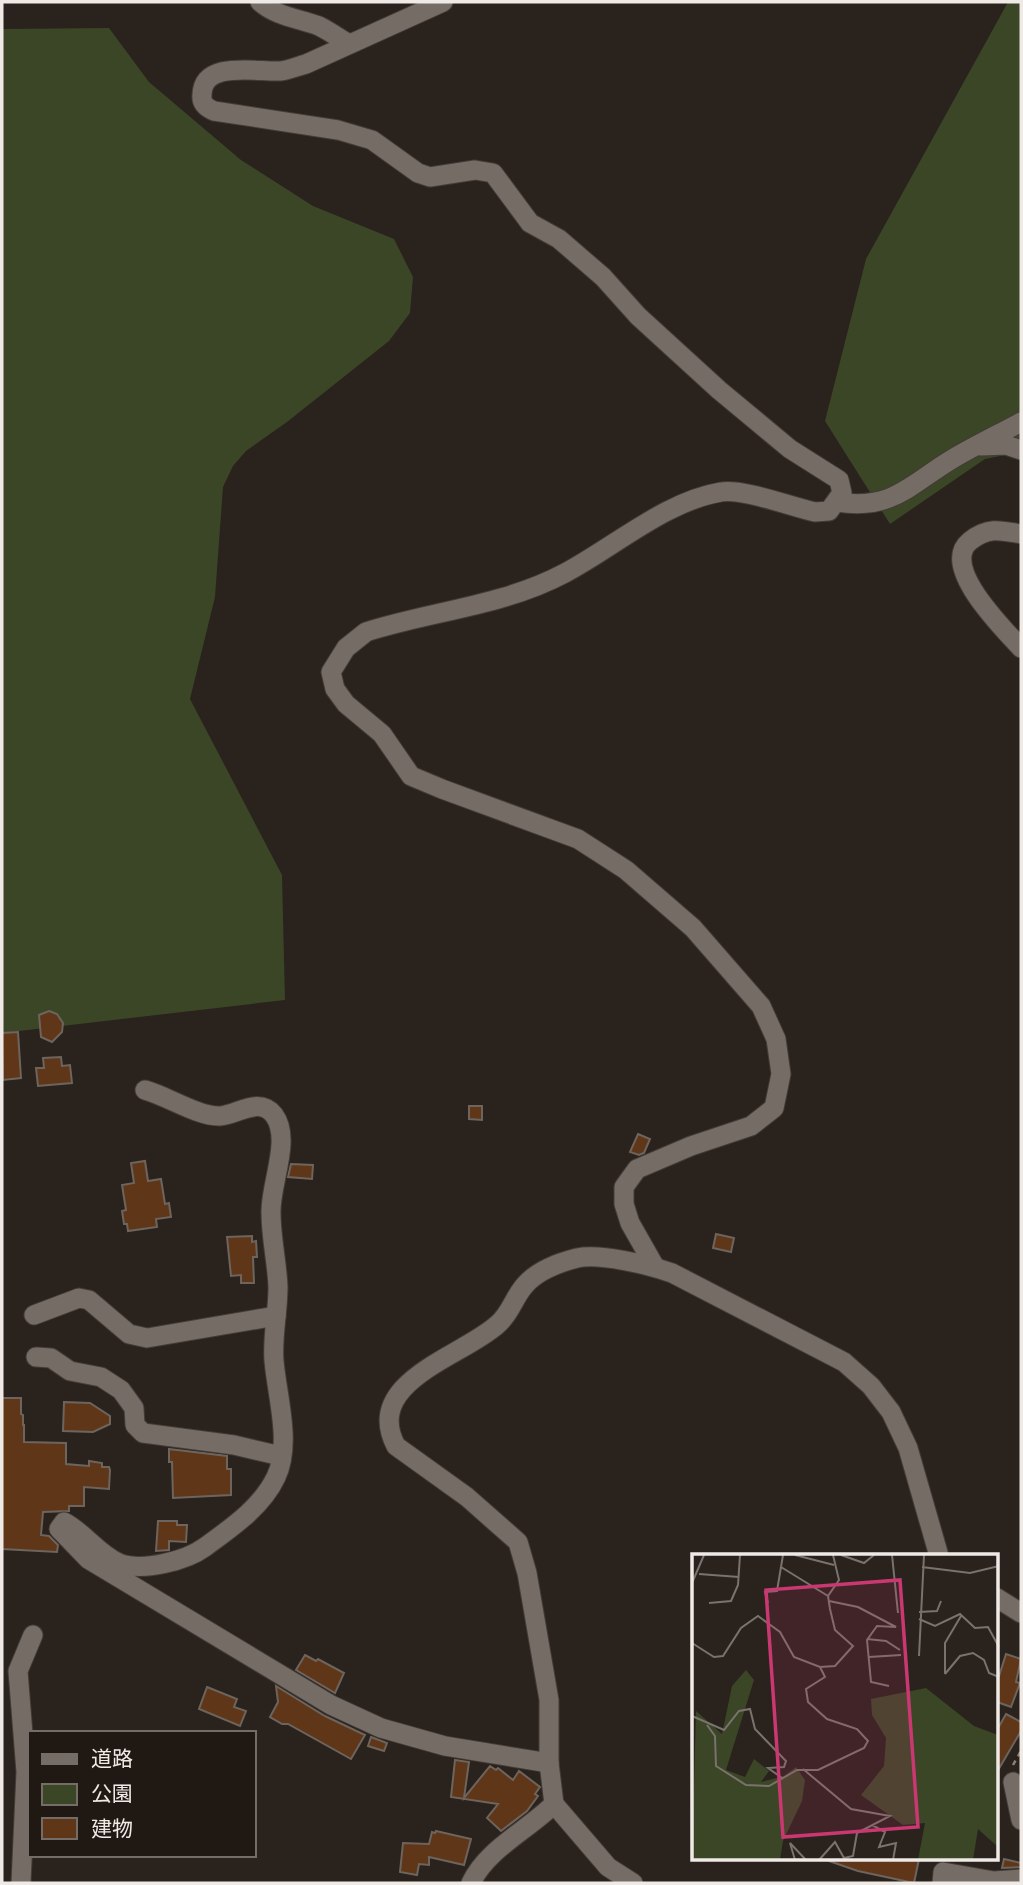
<svg xmlns="http://www.w3.org/2000/svg" width="1023" height="1885" font-family="Karla,'Noto Sans JP',sans-serif">
<rect width="100%" height="100%" fill="#2a221c"/>
<g fill="#3b4627">
<polygon points="1008,2 1021,2 1021,452 985,459 890,524 825,421 866,259"/>
<polygon points="109,28 149,82 241,160 313,206 394,239 413,277 410,313 389,341 287,422 246,451 233,466 223,487 215,597 190,699 282,875 285,1000 2,1033 2,29"/>
</g>
<g fill="#5f3718" stroke="#6d645e" stroke-width="2">
<polygon points="49,1011 57,1014 63,1023 62,1032 52,1042 41,1037 39,1015"/>
<polygon points="18,1032 21,1078 3,1080 2,1033"/>
<polygon points="61,1057 62,1066 70,1065 72,1083 38,1086 36,1068 44,1068 43,1058"/>
<polygon points="469,1106 482,1106 482,1120 469,1119"/>
<polygon points="638,1134 650,1139 644,1153 639,1155 630,1152"/>
<polygon points="145,1161 148,1181 161,1179 165,1204 169,1203 171,1217 156,1219 157,1227 128,1231 127,1224 124,1224 122,1211 126,1210 122,1185 134,1183 131,1163"/>
<polygon points="291,1164 313,1165 312,1179 288,1177"/>
<polygon points="716,1234 734,1238 731,1252 713,1248"/>
<polygon points="252,1236 252,1242 256,1241 257,1257 253,1257 254,1283 241,1283 241,1275 231,1276 227,1237"/>
<polygon points="2,1398 21,1398 21,1414 23,1415 23,1425 24,1425 24,1442 66,1443 66,1464 89,1466 89,1461 102,1463 102,1467 109,1467 110,1470 109,1489 84,1487 84,1506 69,1506 69,1511 43,1512 41,1535 49,1536 58,1545 57,1552 2,1549"/>
<polygon points="64,1402 90,1403 110,1416 110,1424 93,1432 63,1431"/>
<polygon points="169,1449 227,1456 227,1469 231,1469 231,1495 173,1498 172,1462 169,1462"/>
<polygon points="158,1521 177,1521 177,1525 187,1525 186,1542 169,1541 169,1550 156,1551"/>
<polygon points="1006,1654 1021,1659 1016,1682 1020,1683 1011,1707 997,1702 997,1675 999,1676"/>
<polygon points="305,1655 316,1661 318,1659 344,1673 335,1693 296,1670"/>
<polygon points="276,1686 325,1716 365,1735 351,1759 288,1724 282,1724 270,1717 278,1702"/>
<polygon points="207,1687 237,1699 234,1707 246,1711 240,1726 199,1709"/>
<polygon points="1006,1714 1021,1722 1021,1731 997,1772 997,1730"/>
<polygon points="371,1737 387,1743 384,1751 368,1746"/>
<polygon points="455,1760 469,1762 464,1798 490,1766 496,1770 498,1768 513,1780 519,1771 540,1787 535,1794 538,1796 527,1811 501,1831 487,1818 498,1804 451,1797"/>
<polygon points="436,1831 471,1839 464,1865 429,1857 429,1865 419,1864 417,1875 400,1872 403,1843 429,1844 432,1832 435,1833"/>
<polygon points="829,1859 919,1859 914,1883 858,1871 829,1861"/>
<polygon points="1004,1859 1021,1863 1021,1867 1002,1868"/>
</g>
<g fill="none" stroke-linecap="round" stroke-linejoin="round">
<g stroke="#433c38" stroke-width="21">
<g id="minor">
<path d="M260 2C277 17 298 18 319 26 329 31 339 38 349 44"/>
<path d="M443 2 306 64C298 66 289 70 280 71 255 72 203 60 202 95 201 104 207 108 214 111L338 130 372 140 418 173 430 177 475 170 493 173 530 223 559 239 603 277 638 316 719 390 790 449 839 480 842 493 829 511 815 512C792 507 742 488 721 492 666 501 614 547 565 573 503 606 432 611 366 632L346 648 331 672 335 689 346 704 382 734 411 776 442 789 578 839 626 870 693 928 761 1006 776 1039 781 1074 774 1108 751 1126 691 1146 637 1169 624 1187V1204L630 1223 655 1267"/>
<polyline points="981,446 1006,445 1021,450"/>
<path d="M837 502C893 511 910 484 954 458 976 445 999 434 1021 422"/>
<path d="M1021 534C1000 530 988 527 970 541 939 566 1004 629 1021 648"/>
<path d="M145 1090C167 1096 199 1117 220 1116 237 1115 259 1096 274 1115 292 1139 270 1184 271 1213 271 1238 277 1262 278 1287 278 1312 272 1337 274 1361 277 1396 292 1444 276 1477 262 1507 231 1528 205 1547 186 1561 142 1572 119 1563 98 1554 85 1533 64 1522L59 1529 88 1559 331 1705 381 1728 445 1746 549 1763"/>
<polyline points="34,1315 79,1298 89,1300 129,1334 147,1338 276,1316"/>
<polyline points="36,1357 51,1358 70,1371 101,1377 121,1390 134,1408 135,1425 143,1433 234,1445 281,1456"/>
<polyline points="997,1598 1021,1613"/>
<polyline points="1013,1782 1021,1820"/>
<polyline points="554,1804 608,1867 633,1883"/>
<polyline points="21,1883 26,1772 18,1671 33,1635"/>
<path d="M471 1883C487 1849 528 1830 554 1804L549 1763V1700L527 1573 518 1542 467 1497 396 1446C362 1381 464 1356 498 1324 511 1313 514 1297 525 1285 538 1270 558 1263 577 1258 600 1253 649 1265 672 1273L844 1362 871 1386 891 1412 908 1448 939 1556"/>
<polyline points="942,1883 943,1872 994,1881 1021,1879"/>
</g>
</g>
<polyline stroke="#88817c" stroke-width="2.5" stroke-dasharray="5 5" stroke-linecap="butt" points="1013,1765 1021,1751"/>
<use href="#minor" stroke="#766c66" stroke-width="19"/>
</g>
<g transform="translate(692 1554)">
<rect width="306" height="306" fill="#2a221c"/>
<path d="M54 116 62 126 34 216 53 223 62 205 77 217 69 228 92 222 104 213 113 226 110 247 91 287 88 306H0L4 157 30 180 40 132ZM234 134 282 172 306 181V293L286 275 281 306H226L233 269 211 271 169 241 192 212 194 184 180 161 179 145Z" fill="#3b4627"/>
<path fill="none" stroke="#79726d" stroke-width="2" d="M103 1 142 11M149 1 172 9 182 1M200 1 206 59M89 13 136 42M230 13 278 19 307 12M7 20 47 23M0 29 12 1M137 47 166 53 204 73 185 72 175 86 179 128 197 132M17 49 39 47 46 31 48 1M76 49 73 38 85 37 91 1M227 58 245 57 249 47M227 65 243 72 268 60 283 74 296 73 307 93M175 85 194 87 208 96M0 89 22 103 31 102 49 74 66 62 88 78 102 103 128 113 143 112 161 92 143 76 138 55 136 42 147 26 141 1M227 102 232 1M177 103 209 101M253 120 268 102 281 99 292 106 297 119 307 123M253 120V89L269 62M0 162 32 176 47 157 58 155 63 175 94 207 92 213 76 214 90 224M15 171 23 182 24 212 54 231 77 232 105 216H126L172 194 176 187 165 175 135 165 116 148 114 135 133 123 128 113M111 215 159 255 198 262 165 279 161 302 152 304 143 288 127 306M180 271 193 278 187 293 204 289 201 306M103 306 98 289 114 306"/>
<path fill="#c93870" fill-opacity="0.15" stroke="#c93870" stroke-width="3.5" d="M208 26 226 273 91 283 74 36Z"/>
<rect width="306" height="306" fill="none" stroke="#efeae6" stroke-width="3.5"/>
</g>
<rect width="1023" height="1885" fill="none" stroke="#efeae6" stroke-width="7"/>
<rect x="28" y="1731" width="228" height="126" fill="#201813" stroke="#736c67" stroke-width="2"/>
<rect x="42" y="1754" width="35" height="10" fill="#766c66" stroke="#736c67" stroke-width="2"/>
<text x="91" y="1766" font-size="21" fill="#efeae6">道路</text>
<rect x="42" y="1784" width="35" height="21" fill="#3b4627" stroke="#736c67" stroke-width="2"/>
<text x="91" y="1801" font-size="21" fill="#efeae6">公園</text>
<rect x="42" y="1818" width="35" height="21" fill="#5f3718" stroke="#736c67" stroke-width="2"/>
<text x="91" y="1836" font-size="21" fill="#efeae6">建物</text>
</svg>
